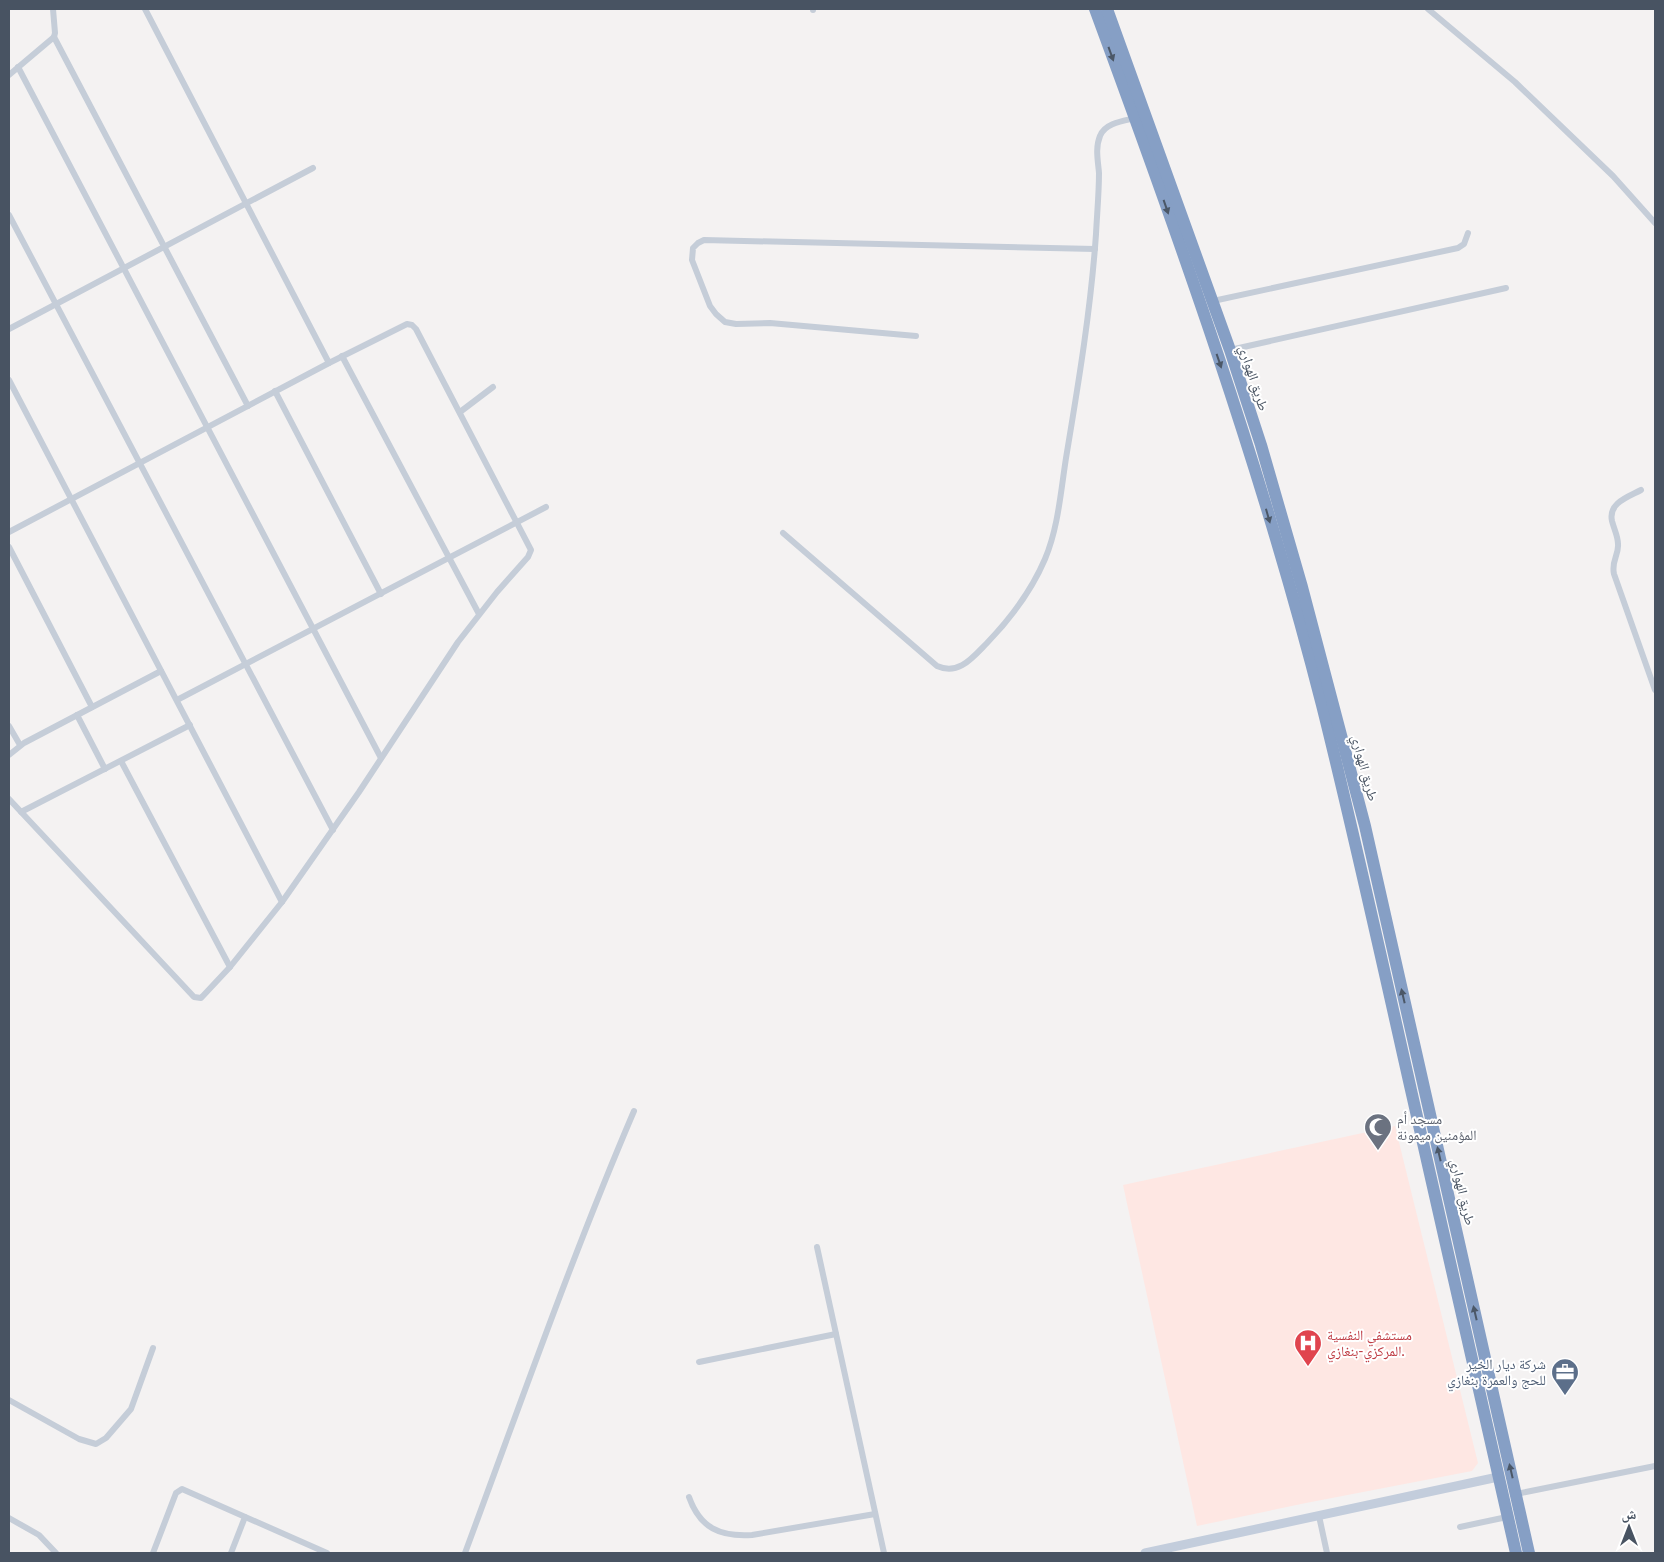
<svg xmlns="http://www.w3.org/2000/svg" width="1664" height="1562" font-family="'Public Sans','Noto Naskh Arabic',sans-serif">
<rect width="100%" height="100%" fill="#f4f2f2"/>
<polygon fill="#fee7e3" points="1395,1126 1478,1463 1472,1471 1306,1503 1197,1526 1123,1185"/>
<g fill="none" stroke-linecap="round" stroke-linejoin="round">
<g stroke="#c5cdd8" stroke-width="6">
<polyline points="145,9 329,363"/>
<polyline points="1428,9 1515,82 1613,176 1655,223"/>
<polyline points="813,10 813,9"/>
<polyline points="54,37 248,406"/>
<polyline points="18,67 381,758"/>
<polyline points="9,75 54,37 55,33 53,9"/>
<polyline points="9,215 333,830"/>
<polyline points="1213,301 1458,248 1464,244 1468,233"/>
<polyline points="9,329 313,168"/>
<polyline points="916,336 770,323 736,324 725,322 716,314 710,306 692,260 693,248 698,243 704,240 1095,249"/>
<polyline points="1230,350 1506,288"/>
<polyline points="342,356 479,614"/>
<polyline points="9,380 282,902"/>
<polyline points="275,391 381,594"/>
<polyline points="460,412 493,387"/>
<path d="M1641 490C1628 497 1608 503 1612 521 1614 529 1618 536 1618 544 1619 555 1611 561 1614 574L1655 690"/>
<polyline points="9,532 329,363 407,324 412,325 416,329 531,550 528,557 497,592 458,642 359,792 282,902 230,967 201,998 194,997 9,799"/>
<path d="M783 533 937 666C959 676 973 657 987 643 1011 618 1031 592 1045 559 1059 526 1061 487 1067 452 1079 380 1091 307 1096 234 1097 214 1099 193 1099 173 1098 161 1095 148 1100 136 1105 123 1123 121 1136 118"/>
<polyline points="9,547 92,707"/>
<polyline points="177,700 546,507"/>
<polyline points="77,715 105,769"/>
<polyline points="9,726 20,745"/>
<polyline points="9,755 24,743 161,671"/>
<polyline points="121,761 230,967"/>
<polyline points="21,812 190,725"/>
<polyline points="817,1247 884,1553"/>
<polyline points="699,1362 836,1334"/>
<polyline points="9,1400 79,1439 96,1444 106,1438 131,1409 153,1348"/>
<polyline points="1516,1494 1655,1466"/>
<path d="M689 1497C700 1528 720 1537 752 1535L875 1514"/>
<polyline points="1319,1516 1327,1553"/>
<polyline points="9,1518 39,1535 56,1553"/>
<polyline points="1460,1527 1507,1517"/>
<polyline points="153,1553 176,1493 182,1489 327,1553"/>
<polyline points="231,1553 245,1517"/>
<path d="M465 1553C520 1405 572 1256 634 1111"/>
</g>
<polyline stroke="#c3cddc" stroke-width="9" points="1145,1553 1498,1477"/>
<g stroke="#869fc5" stroke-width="12">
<path d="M1095 9C1179 237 1262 469 1322 705 1354 833 1382 961 1411 1090 1446 1244 1481 1399 1516 1553"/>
<polyline points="1107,9 1230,350 1261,445 1302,587 1365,826 1529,1553"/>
</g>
</g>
<defs><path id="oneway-solid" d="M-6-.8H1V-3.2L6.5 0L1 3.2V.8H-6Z" transform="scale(1.25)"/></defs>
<g fill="#4b5767">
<use href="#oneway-solid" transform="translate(1111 54) rotate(70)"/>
<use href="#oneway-solid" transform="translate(1166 207) rotate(71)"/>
<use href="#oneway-solid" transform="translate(1219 361) rotate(71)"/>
<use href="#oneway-solid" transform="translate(1268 516) rotate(74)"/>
<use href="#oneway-solid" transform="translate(1403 996) rotate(-103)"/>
<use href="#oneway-solid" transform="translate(1439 1154) rotate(-103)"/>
<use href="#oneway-solid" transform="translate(1475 1313) rotate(-103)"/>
<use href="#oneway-solid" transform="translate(1511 1471) rotate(-103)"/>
</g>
<defs>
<g id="mosque-pin" transform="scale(1.4375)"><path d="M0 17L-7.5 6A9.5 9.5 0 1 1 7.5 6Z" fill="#6b7280" stroke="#fff"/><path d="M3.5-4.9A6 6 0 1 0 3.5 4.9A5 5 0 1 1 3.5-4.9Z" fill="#fff"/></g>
<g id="hospital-pin" transform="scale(1.4375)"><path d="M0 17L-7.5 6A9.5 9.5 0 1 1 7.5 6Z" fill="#e0444e" stroke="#fff"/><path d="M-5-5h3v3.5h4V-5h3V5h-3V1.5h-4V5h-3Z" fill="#fff"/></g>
<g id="office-pin" transform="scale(1.4375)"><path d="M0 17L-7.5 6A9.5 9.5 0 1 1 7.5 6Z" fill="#5c6f8a" stroke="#fff"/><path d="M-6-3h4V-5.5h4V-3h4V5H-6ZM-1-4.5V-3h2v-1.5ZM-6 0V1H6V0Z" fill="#fff"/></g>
</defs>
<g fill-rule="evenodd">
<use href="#mosque-pin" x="1378" y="1127"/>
<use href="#hospital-pin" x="1308" y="1343"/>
<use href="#office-pin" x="1565" y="1372"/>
</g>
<g text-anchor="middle" stroke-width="4" stroke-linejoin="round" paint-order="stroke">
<g font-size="14" fill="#485362" stroke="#fff">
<text transform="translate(1254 378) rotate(72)" y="5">طريق الهواري</text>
<text transform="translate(1365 768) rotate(75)" y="5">طريق الهواري</text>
<text transform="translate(1463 1192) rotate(77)" y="5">طريق الهواري</text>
</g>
<g font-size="14" fill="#5b616d" stroke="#fff" text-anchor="start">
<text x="1397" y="1124">مسجد أم<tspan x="1397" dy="16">المؤمنين ميمونة</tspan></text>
</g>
<g font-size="14" fill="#be3a42" stroke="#fff" text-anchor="start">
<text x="1327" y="1340">مستشفي النفسية<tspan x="1327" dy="16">المركزي-بنغازي.</tspan></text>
</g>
<g font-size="14" fill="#4e5e75" stroke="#fff" text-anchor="end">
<text x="1546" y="1369">شركة ديار الخير<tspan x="1546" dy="16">للحج والعمرة بنغازي</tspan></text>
</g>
</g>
<rect width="1664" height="1562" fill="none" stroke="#485362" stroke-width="20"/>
<g transform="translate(1629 1527)" stroke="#ffffff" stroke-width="4" paint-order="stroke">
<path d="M0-4L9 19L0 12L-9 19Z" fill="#485362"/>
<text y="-8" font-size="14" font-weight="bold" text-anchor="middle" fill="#485362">ش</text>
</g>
</svg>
